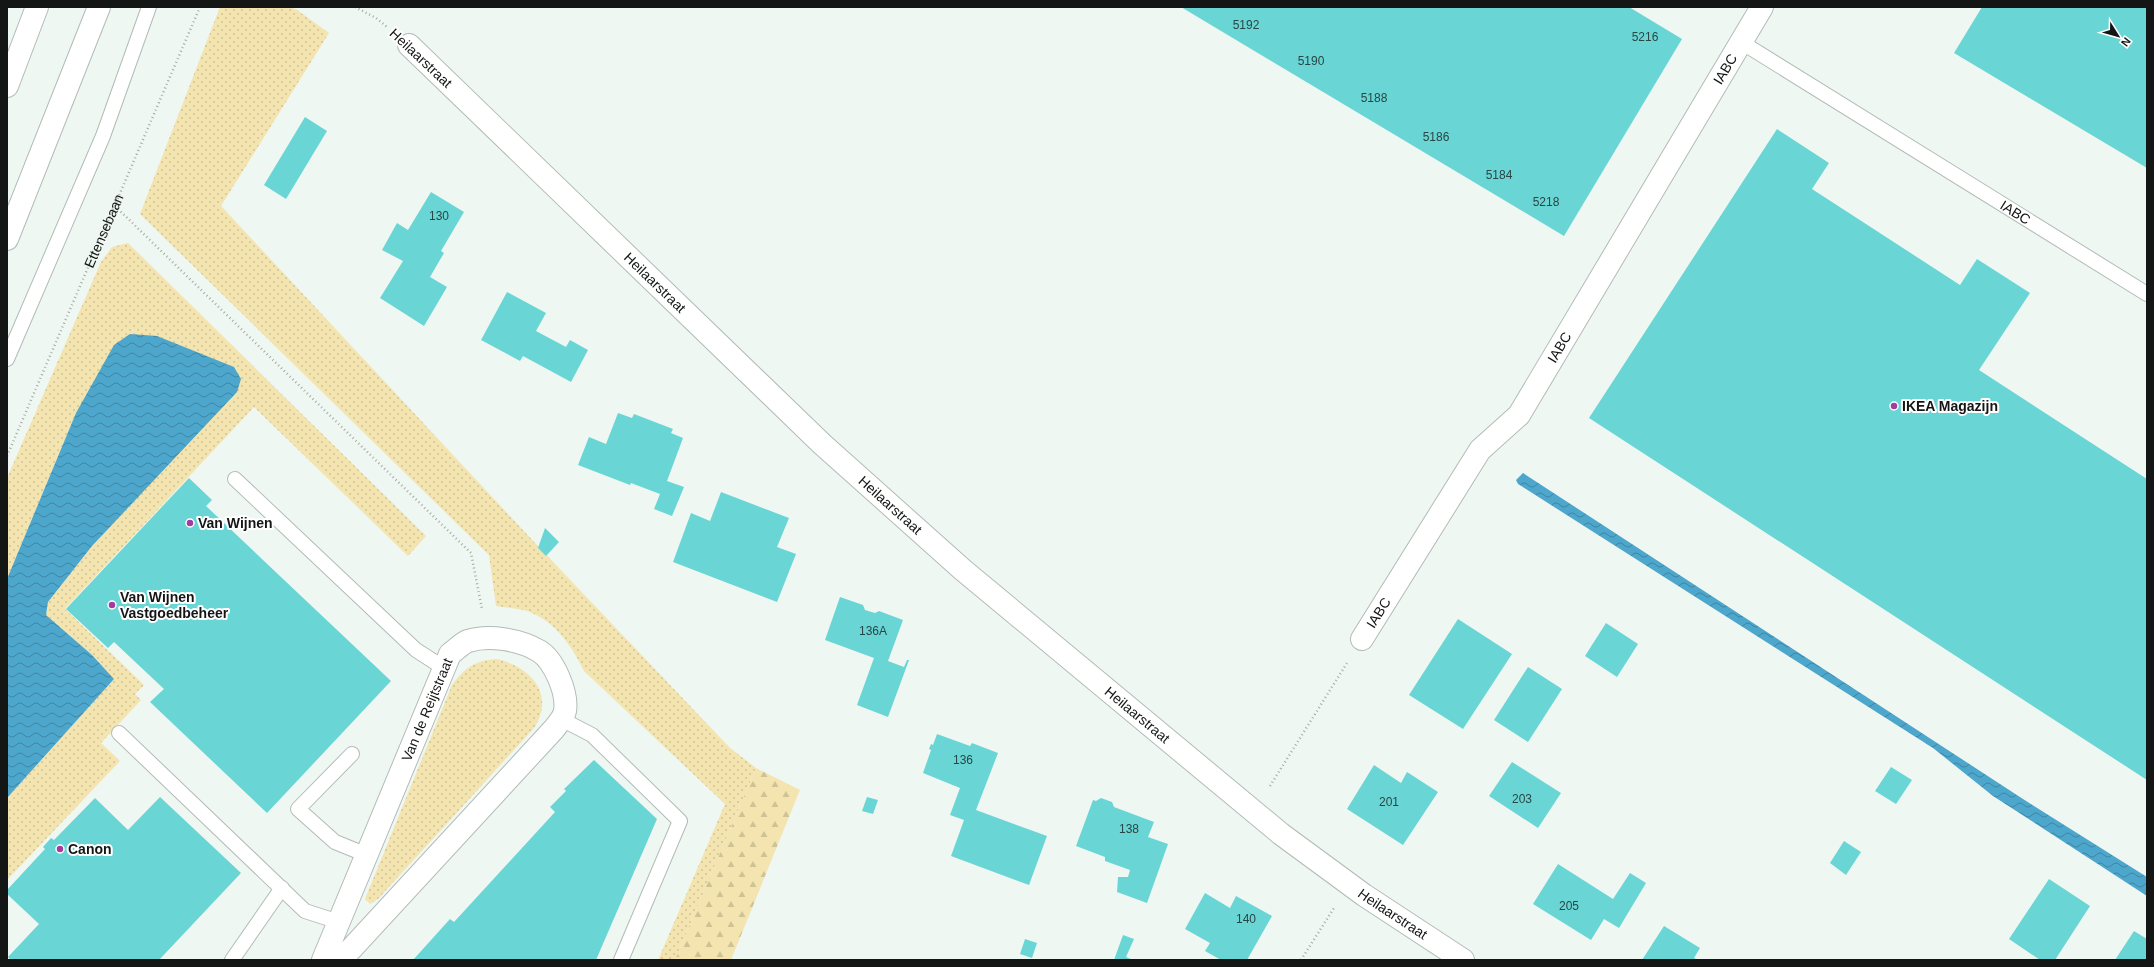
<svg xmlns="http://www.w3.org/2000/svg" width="2154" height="967" font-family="Arial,sans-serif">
<defs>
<pattern id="grass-dots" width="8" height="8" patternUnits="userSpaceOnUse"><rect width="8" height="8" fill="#f3e4b0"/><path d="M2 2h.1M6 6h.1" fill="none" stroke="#cfc396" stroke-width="1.8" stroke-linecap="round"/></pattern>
<pattern id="forest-firs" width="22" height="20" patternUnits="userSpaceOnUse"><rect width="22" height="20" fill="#f3e4b0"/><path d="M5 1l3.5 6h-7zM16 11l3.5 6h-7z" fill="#cfc396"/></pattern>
<pattern id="water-waves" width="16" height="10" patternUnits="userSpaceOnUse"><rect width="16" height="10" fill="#4da6cb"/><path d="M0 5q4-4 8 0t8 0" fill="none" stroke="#3f86a4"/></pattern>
</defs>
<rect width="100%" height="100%" fill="#eff7f2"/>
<g fill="url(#grass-dots)">
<path d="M220 7H290L297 10 329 33 221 206 535 543 730 748 756 768 675 960H658L725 804 584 671C572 646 554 620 527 611 517 608 506 608 496 606L489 555 140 214Z"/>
<polygon points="128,243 426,536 408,556 254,407 65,609 144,685 135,694 141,700 101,743 120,761 7,880 7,798 114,679 92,655 46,615 48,602 92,546 76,413 7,579 7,478 101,262 112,247"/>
<path d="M497 659C527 666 554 690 537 723 534 729 529 733 525 738L378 899 370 904 365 899 452 685C464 668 476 660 497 659Z"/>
</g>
<polygon fill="url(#forest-firs)" points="756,768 800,790 731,960 675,960"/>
<g fill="url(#water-waves)">
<polygon points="130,334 157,336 234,367 241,379 237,392 92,546 48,602 46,615 92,655 114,679 7,798 7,579 76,413 114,345"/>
<polygon points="1523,473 2023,799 2147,877 2147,896 1993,796 1933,748 1518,484 1516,480"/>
</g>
<g fill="#69d6d5">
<polygon points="1181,7 1629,7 1682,39 1564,236"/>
<polygon points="1982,7 2147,7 2147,168 1954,53"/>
<polygon points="305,117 327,131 286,199 264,185"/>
<polygon points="1777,129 1829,163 1812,189 1960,285 1977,259 2030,293 1979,370 2147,479 2147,780 1589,418"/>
<polygon points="431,192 464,212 441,251 444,253 430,277 447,287 424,326 380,298 403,261 382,250 397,223 408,230"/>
<polygon points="507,292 546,313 536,331 566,347 570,340 588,350 571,382 523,356 520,361 481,340"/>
<polygon points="618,413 632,418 634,414 673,429 671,433 683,438 667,481 684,487 672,516 654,509 660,494 631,483 630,485 578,465 589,437 606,444"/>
<polygon points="189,478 212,500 206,506 391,681 267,813 150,702 164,689 114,642 108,648 66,609"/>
<polygon points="721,492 789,518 777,547 796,554 777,602 673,562 691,513 710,521"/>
<polygon points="545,528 559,542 546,556 538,548"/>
<polygon points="840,597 863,605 865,610 875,613 879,611 903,620 888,661 904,667 907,660 909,660 888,717 857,705 874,658 825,640"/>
<polygon points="1458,619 1512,654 1463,729 1409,695"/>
<polygon points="1606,623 1638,644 1617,677 1585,656"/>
<polygon points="1528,667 1562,689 1528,742 1494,720"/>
<polygon points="937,734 970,746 972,743 998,753 976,810 1047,836 1029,885 951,856 964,820 950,815 960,788 923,773 931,750 929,749 931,744 933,745"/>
<polygon points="594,760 657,819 596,960 413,960 450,919 454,922 555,812 550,807 566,791 564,789"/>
<polygon points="1512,762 1561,793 1538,828 1489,796"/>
<polygon points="1374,765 1401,783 1407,772 1438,792 1403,845 1347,809"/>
<polygon points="1891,767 1912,780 1896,804 1875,791"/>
<polygon points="160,797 241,873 159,960 11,960 8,957 39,924 7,894 7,890 45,849 43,847 51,838 54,840 95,798 128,830"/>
<polygon points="867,797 878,800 873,814 862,811"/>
<polygon points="1101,798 1112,802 1114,807 1154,822 1148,837 1168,844 1147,903 1117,892 1118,877 1128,877 1130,870 1105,861 1105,857 1076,846 1093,800 1096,801"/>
<polygon points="1844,841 1861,852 1846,875 1830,863"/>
<polygon points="1558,864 1613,899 1630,873 1646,883 1619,928 1604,919 1591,940 1533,904"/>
<polygon points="2049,879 2090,906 2055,960 2040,960 2009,939"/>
<polygon points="1205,893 1230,908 1236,896 1272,916 1247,960 1221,960 1205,951 1210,943 1185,929"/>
<polygon points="1664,926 1700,948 1694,958 1698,960 1642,960"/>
<polygon points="2134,931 2147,939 2147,960 2115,960"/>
<polygon points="1123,935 1134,939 1126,957 1133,960 1114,960"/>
<polygon points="1025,939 1037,943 1032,958 1020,954"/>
</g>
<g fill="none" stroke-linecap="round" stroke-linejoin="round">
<g stroke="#b3bbb7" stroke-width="16">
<g id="lane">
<path id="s2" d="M1741 42 2147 294"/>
<polyline points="7,359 103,136 149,7"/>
<polyline points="235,479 416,650 444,668"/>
<polyline points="561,719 592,735 680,821 621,960"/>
<polyline points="119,733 305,911 339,922"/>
<polyline points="352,754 298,809 335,842 367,855"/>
<polyline points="232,960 282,888"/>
</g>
</g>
<g stroke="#b3bbb7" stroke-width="24">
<g id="street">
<path id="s3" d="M409 45 822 444 963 570 1281 834 1364 895 1463 960"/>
<path id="s4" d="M1362 639 1480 450 1519 415 1762 7"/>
<path id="s5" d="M323 960 450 654C456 650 462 643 468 641 489 634 521 640 539 651 554 660 568 693 565 711 564 717 558 724 554 729L341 960"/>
</g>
</g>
<g stroke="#b3bbb7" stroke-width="24">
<g id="secondary">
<polyline points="7,86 37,7"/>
<polyline points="7,239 99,7"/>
</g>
</g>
<g stroke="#a5aba7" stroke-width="2.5" stroke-dasharray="1 3" stroke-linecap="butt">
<polyline points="355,7 376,18 387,27"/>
<polyline points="115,206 471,553 482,609"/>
<path id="s1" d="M7 456 200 7"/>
<polyline points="1270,786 1347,663"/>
<polyline points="1301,960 1334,908"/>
</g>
<use href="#lane" stroke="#fff" stroke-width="14"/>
<use href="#street" stroke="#fff" stroke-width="22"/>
<use href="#secondary" stroke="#fff" stroke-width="22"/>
</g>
<g fill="#a13ca0" stroke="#fff" stroke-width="1.5">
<circle cx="1894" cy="406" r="4"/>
<circle cx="190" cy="523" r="4"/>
<circle cx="112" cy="605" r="4"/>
<circle cx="60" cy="849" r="4"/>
</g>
<g text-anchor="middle" stroke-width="4" stroke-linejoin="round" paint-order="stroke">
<g font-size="12" fill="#294645">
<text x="1246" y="29">5192</text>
<text x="1645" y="41">5216</text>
<text x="1311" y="65">5190</text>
<text x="1374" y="102">5188</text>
<text x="1436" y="141">5186</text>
<text x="1499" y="179">5184</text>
<text x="1546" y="206">5218</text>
<text x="439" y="220">130</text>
<text x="873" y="635">136A</text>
<text x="963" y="764">136</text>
<text x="1522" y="803">203</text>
<text x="1389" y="806">201</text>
<text x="1129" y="833">138</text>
<text x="1569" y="910">205</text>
<text x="1246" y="923">140</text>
</g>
<g font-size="14" fill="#141615" stroke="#fff">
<text transform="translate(421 58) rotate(43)" y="5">Heilaarstraat</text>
<text dy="5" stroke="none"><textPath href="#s4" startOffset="678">IABC</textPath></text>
<text dy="5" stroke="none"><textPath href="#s2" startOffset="323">IABC</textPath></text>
<text dy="5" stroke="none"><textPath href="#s1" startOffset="245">Ettensebaan</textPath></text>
<text dy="5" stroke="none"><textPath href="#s3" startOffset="342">Heilaarstraat</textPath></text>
<text dy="5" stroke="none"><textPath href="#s4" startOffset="354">IABC</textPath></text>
<text dy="5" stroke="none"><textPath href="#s3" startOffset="666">Heilaarstraat</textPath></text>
<text dy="5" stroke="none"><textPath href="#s4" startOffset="31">IABC</textPath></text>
<text dy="5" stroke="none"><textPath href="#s5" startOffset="271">Van de Reijtstraat</textPath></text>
<text dy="5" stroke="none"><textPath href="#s3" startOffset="990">Heilaarstraat</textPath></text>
<text dy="5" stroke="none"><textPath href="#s3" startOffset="1314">Heilaarstraat</textPath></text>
</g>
<g font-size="14" font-weight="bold" fill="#141615" stroke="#fff" text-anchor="start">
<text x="1902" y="411">IKEA Magazijn</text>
<text x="198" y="528">Van Wijnen</text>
<text x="120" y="602">Van Wijnen<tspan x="120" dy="16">Vastgoedbeheer</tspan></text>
<text x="68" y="854">Canon</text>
</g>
</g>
<rect width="2154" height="967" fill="none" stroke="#141615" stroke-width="16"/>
<g transform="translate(2118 36) rotate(127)" stroke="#ffffff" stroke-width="3" paint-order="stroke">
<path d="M0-3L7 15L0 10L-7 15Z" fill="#141615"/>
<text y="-6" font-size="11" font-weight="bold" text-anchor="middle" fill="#141615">N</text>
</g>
</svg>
